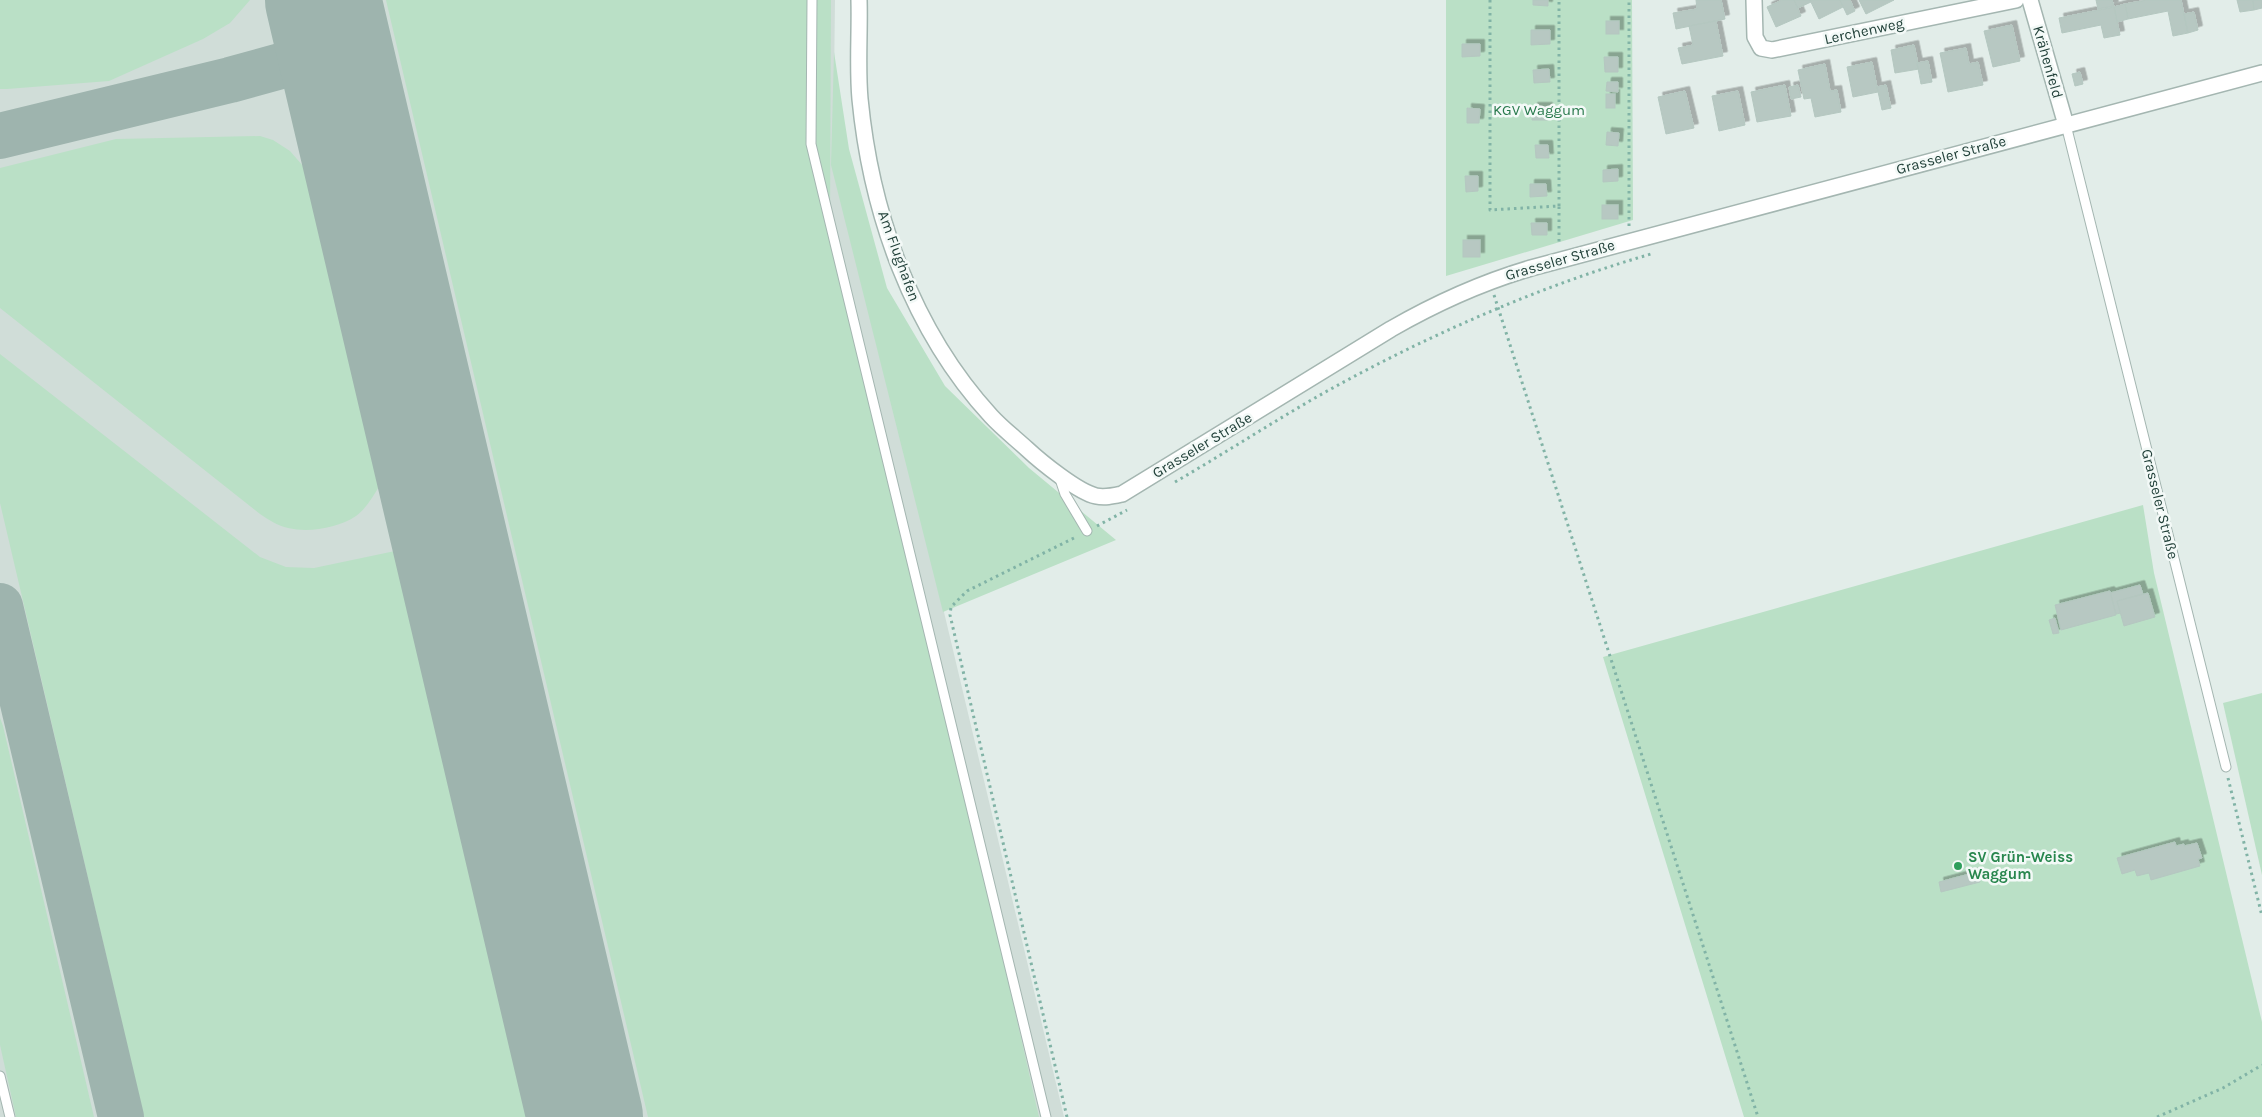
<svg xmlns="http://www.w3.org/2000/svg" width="2262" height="1117" font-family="Karla,sans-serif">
<defs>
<filter id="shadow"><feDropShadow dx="4.5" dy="-4.5" stdDeviation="0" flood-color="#0004"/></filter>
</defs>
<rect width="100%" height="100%" fill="#e2ede9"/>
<polygon fill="#d0ddd8" points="0,0 835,0 833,165 934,570 1064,1117 0,1117"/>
<g fill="#bae0c6">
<polygon points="0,0 250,0 230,23 203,39 109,81 7,89 0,89"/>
<polygon points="386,0 831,0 830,230 964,788 1039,1117 648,1117"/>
<polygon points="1446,0 1632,0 1633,220 1446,276"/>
<polygon points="834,52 849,149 887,288 945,386 1029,468 1116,540 943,612 831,165"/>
<path d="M260 136 273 140 290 151 303 166 380 485C374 495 366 509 356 516 338 528 309 533 288 528 278 526 269 520 260 514L0 308V168L116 139Z"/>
<polygon points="0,354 260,557 286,567 314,568 395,551 527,1117 144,1117 0,503"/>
<polygon points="2143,505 2154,573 2262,1022 2262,1117 1744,1117 1603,657"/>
<polygon points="2262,693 2262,875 2223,703"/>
<polygon points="0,718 3,726 94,1117 16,1117 0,1045"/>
</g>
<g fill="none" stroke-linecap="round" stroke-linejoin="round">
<g stroke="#9eb4ae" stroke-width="46">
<polyline points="0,136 230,80 335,51"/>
<polyline points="0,606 121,1117"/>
</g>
<polyline stroke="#9eb4ae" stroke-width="116" points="323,0 585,1117"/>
</g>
<g fill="#b7c8c2" stroke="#b4c7c0" filter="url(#shadow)">
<polygon points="1533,0 1548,0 1548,6 1533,5"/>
<polygon points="1696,0 1721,0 1725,19 1676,29 1673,13 1697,9"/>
<polygon points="1782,0 1794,0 1801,16 1776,27 1767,7"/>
<polygon points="1794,0 1810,0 1811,2 1798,8"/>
<polygon points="1810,0 1840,0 1843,7 1819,19"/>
<polygon points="1840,0 1850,0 1855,11 1847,15"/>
<polygon points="1859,0 1894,0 1866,14"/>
<polygon points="2096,0 2112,0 2114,6 2098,9"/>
<polygon points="2147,0 2181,0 2188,33 2173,36 2168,11 2128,19 2125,4"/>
<polygon points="2237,0 2253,0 2254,10 2240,12"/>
<polygon points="2253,0 2262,0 2262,8 2254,10"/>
<polygon points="2125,4 2128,19 2117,22 2114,7"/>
<polygon points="2114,7 2120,35 2104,38 2101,25 2062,33 2059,18"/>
<polygon points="2194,12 2198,30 2188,33 2184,14"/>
<rect x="1606" y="21" width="13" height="13"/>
<polygon points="1716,21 1723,56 1682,64 1678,48 1693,45 1689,26"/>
<polygon points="2012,25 2020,61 1993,67 1984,31"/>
<polygon points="1531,30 1550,30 1550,44 1531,45"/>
<polygon points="1462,44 1480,44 1480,56 1462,57"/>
<polygon points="1914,45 1919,69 1895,73 1891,50"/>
<polygon points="1966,48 1969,64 1978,62 1983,85 1948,92 1940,53"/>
<polygon points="1604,57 1618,57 1618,72 1605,72"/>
<polygon points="1928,61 1932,82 1921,84 1917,63"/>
<polygon points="1872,62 1878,92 1853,97 1847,67"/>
<polygon points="1825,64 1830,91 1837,90 1841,112 1815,117 1811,98 1804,99 1798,70"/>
<polygon points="1549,69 1550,82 1534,83 1533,70"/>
<polygon points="2080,72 2083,84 2075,86 2072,74"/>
<polygon points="1607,82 1618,82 1618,92 1606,91"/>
<polygon points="1785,85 1791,116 1757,122 1751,92"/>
<polygon points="1798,85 1801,97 1791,99 1789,87"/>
<polygon points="1886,85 1891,108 1882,110 1877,87"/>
<polygon points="1685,91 1694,128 1666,134 1658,97"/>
<polygon points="1738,91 1745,125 1719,131 1712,96"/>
<rect x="1606" y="94" width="9" height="14"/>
<polygon points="1533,107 1548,107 1548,120 1532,120"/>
<polygon points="1467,108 1480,109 1479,123 1467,123"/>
<polygon points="1607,132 1619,133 1618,146 1606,145"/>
<polygon points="1535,145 1548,145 1549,158 1536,158"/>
<polygon points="1618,169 1618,181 1603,182 1603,170"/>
<polygon points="1465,176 1478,176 1478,191 1466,192"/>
<polygon points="1530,184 1546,184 1547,196 1530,197"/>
<rect x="1602" y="205" width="16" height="14"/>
<polygon points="1531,223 1547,223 1547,235 1532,235"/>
<rect x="1463" y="240" width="17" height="17"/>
<polygon points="2140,585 2143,594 2117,601 2121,613 2116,614 2110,593"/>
<polygon points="2110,591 2116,615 2061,630 2055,605"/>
<polygon points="2148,593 2155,617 2124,626 2117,601"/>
<polygon points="2055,618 2059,633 2053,634 2049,620"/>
<polygon points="2175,842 2176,846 2184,844 2184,846 2197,843 2202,858 2198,859 2200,866 2151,880 2149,873 2137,876 2135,870 2122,874 2117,858"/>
<polygon points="1977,872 1980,882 1941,892 1939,882"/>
</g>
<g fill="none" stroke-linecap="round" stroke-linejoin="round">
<g stroke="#a4b6b1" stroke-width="11">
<g id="lane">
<polyline points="812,0 811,144 1046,1117"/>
<polyline points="2066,125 2226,767"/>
<polyline points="1059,476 1065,494 1087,531"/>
<polyline points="0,1076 10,1117"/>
</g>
</g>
<g stroke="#a4b6b1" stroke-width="18">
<g id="street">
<path d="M859 0C860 32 857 66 860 99 871 213 912 330 991 416 1002 428 1015 438 1027 449 1041 462 1078 492 1096 496 1105 498 1113 496 1122 494L1391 329C1438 302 1480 283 1531 268L2262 73"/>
<polyline points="1754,0 1755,37 1761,48 1772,50 2016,0"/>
<polyline points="2030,0 2066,125"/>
</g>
</g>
<g stroke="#81b3a6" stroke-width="3" stroke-dasharray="2.5 4" stroke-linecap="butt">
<polyline points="1490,0 1490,210 1559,206 1559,245"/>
<polyline points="1559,206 1559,0"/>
<polyline points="1629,226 1629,0"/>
<polyline points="1494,295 1758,1117"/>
<path d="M1175 482C1227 452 1277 419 1329 390 1429 335 1540 286 1651 254"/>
<polyline points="1097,526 1127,510"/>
<polyline points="2228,778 2262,916"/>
<polyline points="1067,1117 950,615 951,607 967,591 1076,537"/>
<polyline points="2157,1117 2223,1088 2262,1065"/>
</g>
<use href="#lane" stroke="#fff" stroke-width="9"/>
<use href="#street" stroke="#fff" stroke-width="15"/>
</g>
<circle fill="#2e9e5b" stroke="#f3f9f7" stroke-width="2" cx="1958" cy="866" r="5"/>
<g text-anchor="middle" stroke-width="5" stroke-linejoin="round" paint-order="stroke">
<g font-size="15" fill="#214039" stroke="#f3f9f7">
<text transform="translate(1864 31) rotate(-12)" y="5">Lerchenweg</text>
<text transform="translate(2048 62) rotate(74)" y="5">Krähenfeld</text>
<text transform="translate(1951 155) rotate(-15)" y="5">Grasseler Straße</text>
<text transform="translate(899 256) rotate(70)" y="5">Am Flughafen</text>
<text transform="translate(1560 260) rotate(-16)" y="5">Grasseler Straße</text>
<text transform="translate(1202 445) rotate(-31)" y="5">Grasseler Straße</text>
<text transform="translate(2160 504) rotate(76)" y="5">Grasseler Straße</text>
</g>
<g font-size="15" fill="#28794c" stroke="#f3f9f7">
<text x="1539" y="115">KGV Waggum</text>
</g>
<g font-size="15" font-weight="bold" fill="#27864d" stroke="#f3f9f7" text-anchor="start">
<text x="1968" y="862">SV Grün-Weiss<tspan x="1968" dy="17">Waggum</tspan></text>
</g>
</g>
</svg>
